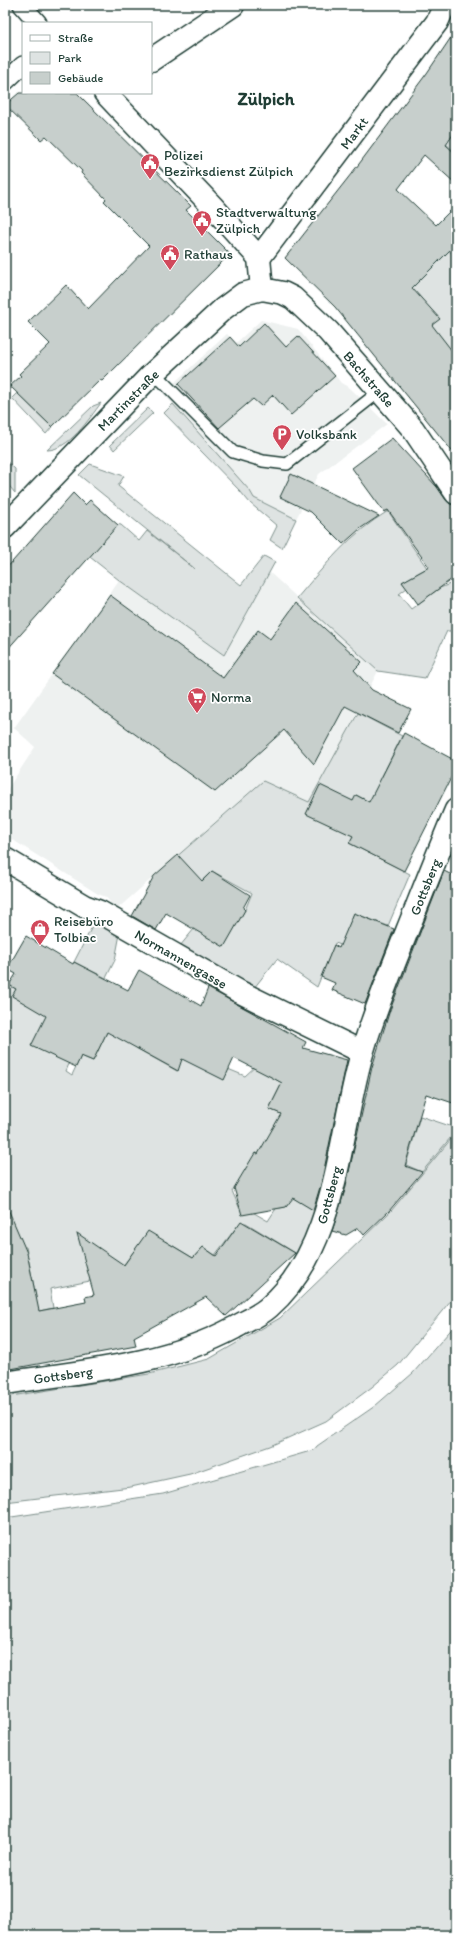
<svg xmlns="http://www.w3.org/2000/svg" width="461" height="1940" font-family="Itim,sans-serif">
<rect width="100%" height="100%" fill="#fff"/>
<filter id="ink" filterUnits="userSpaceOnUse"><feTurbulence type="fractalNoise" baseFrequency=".025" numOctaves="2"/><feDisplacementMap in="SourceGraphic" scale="8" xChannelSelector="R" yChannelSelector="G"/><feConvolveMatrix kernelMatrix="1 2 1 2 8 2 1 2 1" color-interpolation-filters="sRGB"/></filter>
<g filter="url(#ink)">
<g fill="#eef1f0">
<polygon points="261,320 298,329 341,383 350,388 387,424 319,474 296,519 254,498 250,491 163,393 227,334 236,343"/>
<polygon points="269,572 378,671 311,803 263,781 116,910 106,897 98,894 5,835 5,793 35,747 14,728 119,580 127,586 128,584 224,655"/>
</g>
<g fill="#dee3e2" stroke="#7e908b">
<polygon points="456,109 456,153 446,144"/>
<polygon points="442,243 456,258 456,393 415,292 412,288"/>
<polygon points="17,393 52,427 46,434 12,398"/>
<path d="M101 403C89 419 69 450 47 450L93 406Z"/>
<polygon points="173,404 250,491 254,498 296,519 282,548 270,540 277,526 250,503 240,491 164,413"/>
<polygon points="148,408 153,413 114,450 110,445"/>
<polygon points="5,460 15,469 15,493 5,481"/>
<polygon points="90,464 124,476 118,486 241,585 264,556 275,562 224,655 119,580 76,546 104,522 121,525 139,541 147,531 195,569 79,475"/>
<path d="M388 511 427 568 402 582 407 588 399 594 411 609 440 588 450 584 456 593V631H447L425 678 378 671 297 598C326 564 350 534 388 511Z"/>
<polygon points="358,713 402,736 382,776 390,812 356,795 360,825 349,843 410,874 388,926 354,913 341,945 335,943 317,987 277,959 254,988 180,946 194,929 224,946 245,910 252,893 212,871 192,890 174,859 263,781 309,802"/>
<polygon points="96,919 120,934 115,960 106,978 74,962"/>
<polygon points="5,982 49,1010 69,1064 66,1071 72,1075 81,1056 93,1061 113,1020 136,1048 177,1071 184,1051 245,1076 259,1063 266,1074 282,1083 269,1109 289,1117 261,1150 232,1191 240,1209 249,1210 268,1221 277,1207 280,1208 287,1206 292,1197 309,1207 318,1209 297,1254 246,1223 239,1224 215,1255 203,1247 193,1258 165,1241 156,1253 141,1242 115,1276 50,1289 53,1308 35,1312 34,1287 26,1247 16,1249 5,1287"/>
<polygon points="420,1116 456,1128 456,1131 422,1172 406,1165"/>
<polygon points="456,1133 456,1294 398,1365 372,1387 326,1421 270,1446 190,1474 131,1487 5,1502 5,1397 149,1374 209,1359 280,1318 391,1211"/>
<polygon points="456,1324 456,1935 5,1935 5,1518 163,1494 314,1450 317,1446 375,1406 413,1373"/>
</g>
<g fill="#c7cfcc" stroke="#1f3d34">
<polygon points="456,30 456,130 446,145 456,154 456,184 424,155 398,189 436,225 456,205 456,244 412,288 440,319 432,325 456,356 456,456 335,307 285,258 359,164 427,73"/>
<polygon points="19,93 77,93 191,206 186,210 230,254 102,381 100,380 52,427 10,386 21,376 19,374 50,344 28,322 66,285 88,309 149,246 104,201 106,199 81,173 82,171 46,136 41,140 5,105"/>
<polygon points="264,323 286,347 298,336 335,376 291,415 273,395 261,406 253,399 219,428 178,384 230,337 239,347"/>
<polygon points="392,438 437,487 446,500 450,504 456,505 456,576 418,604 402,582 429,567 388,510 384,512 352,468"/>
<polygon points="291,474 379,516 361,528 343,544 311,512 280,497"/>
<polygon points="73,493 85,505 90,500 118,525 5,652 5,570"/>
<polygon points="110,595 223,678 258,630 270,639 296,603 362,662 354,670 372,690 411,709 398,733 345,706 314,764 284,730 215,792 52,674"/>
<polygon points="404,733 456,761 456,768 404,871 349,843 353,836 306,814 320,785 353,801 356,795 369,802"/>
<polygon points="178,855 202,881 212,871 250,895 243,908 245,910 224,947 166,913 156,930 132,916 154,876"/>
<polygon points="444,871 456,877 456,1104 426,1094 405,1166 422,1172 389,1211 364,1235 358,1228 346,1235 332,1231 345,1190 372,1067 390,1010"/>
<polygon points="354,913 394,929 365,1004 332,990 335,983 321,977 334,945 339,948"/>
<polygon points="26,936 73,964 74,962 128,990 139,970 201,1006 208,988 306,1042 303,1048 347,1060 321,1184 313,1210 293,1198 286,1207 242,1215 234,1188 255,1153 258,1154 281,1114 269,1109 282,1083 273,1078 234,1058 224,1080 182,1059 178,1071 107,1032 93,1061 81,1056 76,1067 31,1046 46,1016 12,996 16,989 9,985 16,974 7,969"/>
<polygon points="5,1202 27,1253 39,1311 86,1302 85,1297 94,1295 77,1233 124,1265 148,1231 193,1258 203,1247 216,1256 241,1221 295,1253 226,1316 206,1297 134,1337 136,1346 5,1370"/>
</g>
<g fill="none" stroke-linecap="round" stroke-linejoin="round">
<g stroke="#1f3d34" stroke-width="14">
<polyline id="service" points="154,373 233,452 263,461 287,464 380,391"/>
</g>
<g stroke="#1f3d34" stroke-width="20">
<g id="pedestrian">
<polyline points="22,5 38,23"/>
<polyline points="5,82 23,65"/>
</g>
</g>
<g stroke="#1f3d34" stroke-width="25">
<g id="minor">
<polyline points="151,60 233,5"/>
<polyline points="105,93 213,207 259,258 262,289"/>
<polyline points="259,258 437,22 445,5"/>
<polyline points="5,859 84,906 100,912 240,992 362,1052"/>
<path d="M5 1383C83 1371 163 1366 234 1328 246 1321 259 1316 269 1307 339 1246 338 1133 363 1050 375 1010 391 971 407 931 423 891 439 850 456 810"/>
</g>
</g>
<g stroke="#1f3d34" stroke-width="25">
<polyline id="tertiary" points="5,527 150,376 223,309 243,294 262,289 283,293 293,298 328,331 413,429 456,493"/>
</g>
<use href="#service" stroke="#fff" stroke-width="11"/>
<use href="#pedestrian" stroke="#fff" stroke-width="17"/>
<use href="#minor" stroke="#fff" stroke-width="22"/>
<use href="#tertiary" stroke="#fff" stroke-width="22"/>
</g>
</g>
<defs>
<g id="civic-pin" transform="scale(1)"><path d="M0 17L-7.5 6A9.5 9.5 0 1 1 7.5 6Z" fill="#d1495b" stroke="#fff"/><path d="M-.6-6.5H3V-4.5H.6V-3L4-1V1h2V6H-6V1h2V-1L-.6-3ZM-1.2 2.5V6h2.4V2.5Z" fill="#fff"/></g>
<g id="parking-pin" transform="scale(1)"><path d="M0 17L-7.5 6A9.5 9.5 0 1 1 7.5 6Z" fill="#d1495b" stroke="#fff"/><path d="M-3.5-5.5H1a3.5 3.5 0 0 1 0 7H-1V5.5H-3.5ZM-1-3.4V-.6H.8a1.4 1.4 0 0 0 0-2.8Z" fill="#fff"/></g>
<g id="supermarket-pin" transform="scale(1)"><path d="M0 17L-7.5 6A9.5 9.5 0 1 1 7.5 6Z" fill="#d1495b" stroke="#fff"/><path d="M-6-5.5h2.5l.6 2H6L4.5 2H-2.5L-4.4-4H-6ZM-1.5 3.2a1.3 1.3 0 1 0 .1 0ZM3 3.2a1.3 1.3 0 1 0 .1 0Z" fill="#fff"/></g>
<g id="shop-pin" transform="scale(1)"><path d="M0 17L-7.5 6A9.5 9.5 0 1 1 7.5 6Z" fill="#d1495b" stroke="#fff"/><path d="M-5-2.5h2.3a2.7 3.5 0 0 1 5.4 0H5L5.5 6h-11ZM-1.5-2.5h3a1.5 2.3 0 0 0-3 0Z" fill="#fff"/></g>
</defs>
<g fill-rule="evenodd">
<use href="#civic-pin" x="150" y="163"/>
<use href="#civic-pin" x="202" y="220"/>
<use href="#civic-pin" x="170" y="254"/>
<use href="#parking-pin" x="282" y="434"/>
<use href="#supermarket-pin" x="197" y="697"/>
<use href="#shop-pin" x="40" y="929"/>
</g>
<g text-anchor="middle" stroke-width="3.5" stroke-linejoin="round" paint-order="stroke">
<g font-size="14" fill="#1f3d34" stroke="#fff">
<text transform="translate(354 133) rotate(-53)" y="5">Markt</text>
<text transform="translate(369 379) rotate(49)" y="5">Bachstraße</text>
<text transform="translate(128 400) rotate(-45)" y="5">Martinstraße</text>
<text transform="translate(425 887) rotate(-68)" y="5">Gottsberg</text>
<text transform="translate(181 959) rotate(30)" y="5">Normannengasse</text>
<text transform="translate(329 1195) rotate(-75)" y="5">Gottsberg</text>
<text transform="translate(63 1375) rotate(-8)" y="5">Gottsberg</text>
</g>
<g font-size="14" fill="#1f3d34" stroke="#fff" text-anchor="start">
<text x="164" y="160">Polizei<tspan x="164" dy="16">Bezirksdienst Zülpich</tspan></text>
<text x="216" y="217">Stadtverwaltung<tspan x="216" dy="16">Zülpich</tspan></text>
<text x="184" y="259">Rathaus</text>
<text x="296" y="439">Volksbank</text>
<text x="211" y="702">Norma</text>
<text x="54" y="926">Reisebüro<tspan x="54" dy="16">Tolbiac</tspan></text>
</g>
<g font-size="18" font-weight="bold" fill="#1f3d34" stroke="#fff">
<text x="266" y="105">Zülpich</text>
</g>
</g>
<rect width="461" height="1940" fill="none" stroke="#fff" stroke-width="20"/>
<rect x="10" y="10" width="441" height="1920" fill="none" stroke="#1f3d34" stroke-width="1.5" filter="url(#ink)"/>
<rect x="22" y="22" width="130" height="72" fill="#ffffff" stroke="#a5b1ae"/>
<rect x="30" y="35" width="20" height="6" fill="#ffffff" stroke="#a5b1ae"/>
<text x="58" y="42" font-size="12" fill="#1f3d34">Straße</text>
<rect x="30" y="52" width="20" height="12" fill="#dee3e2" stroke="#a5b1ae"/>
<text x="58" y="62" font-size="12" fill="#1f3d34">Park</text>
<rect x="30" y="72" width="20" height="12" fill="#c7cfcc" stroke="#a5b1ae"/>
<text x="58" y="82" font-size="12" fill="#1f3d34">Gebäude</text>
</svg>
